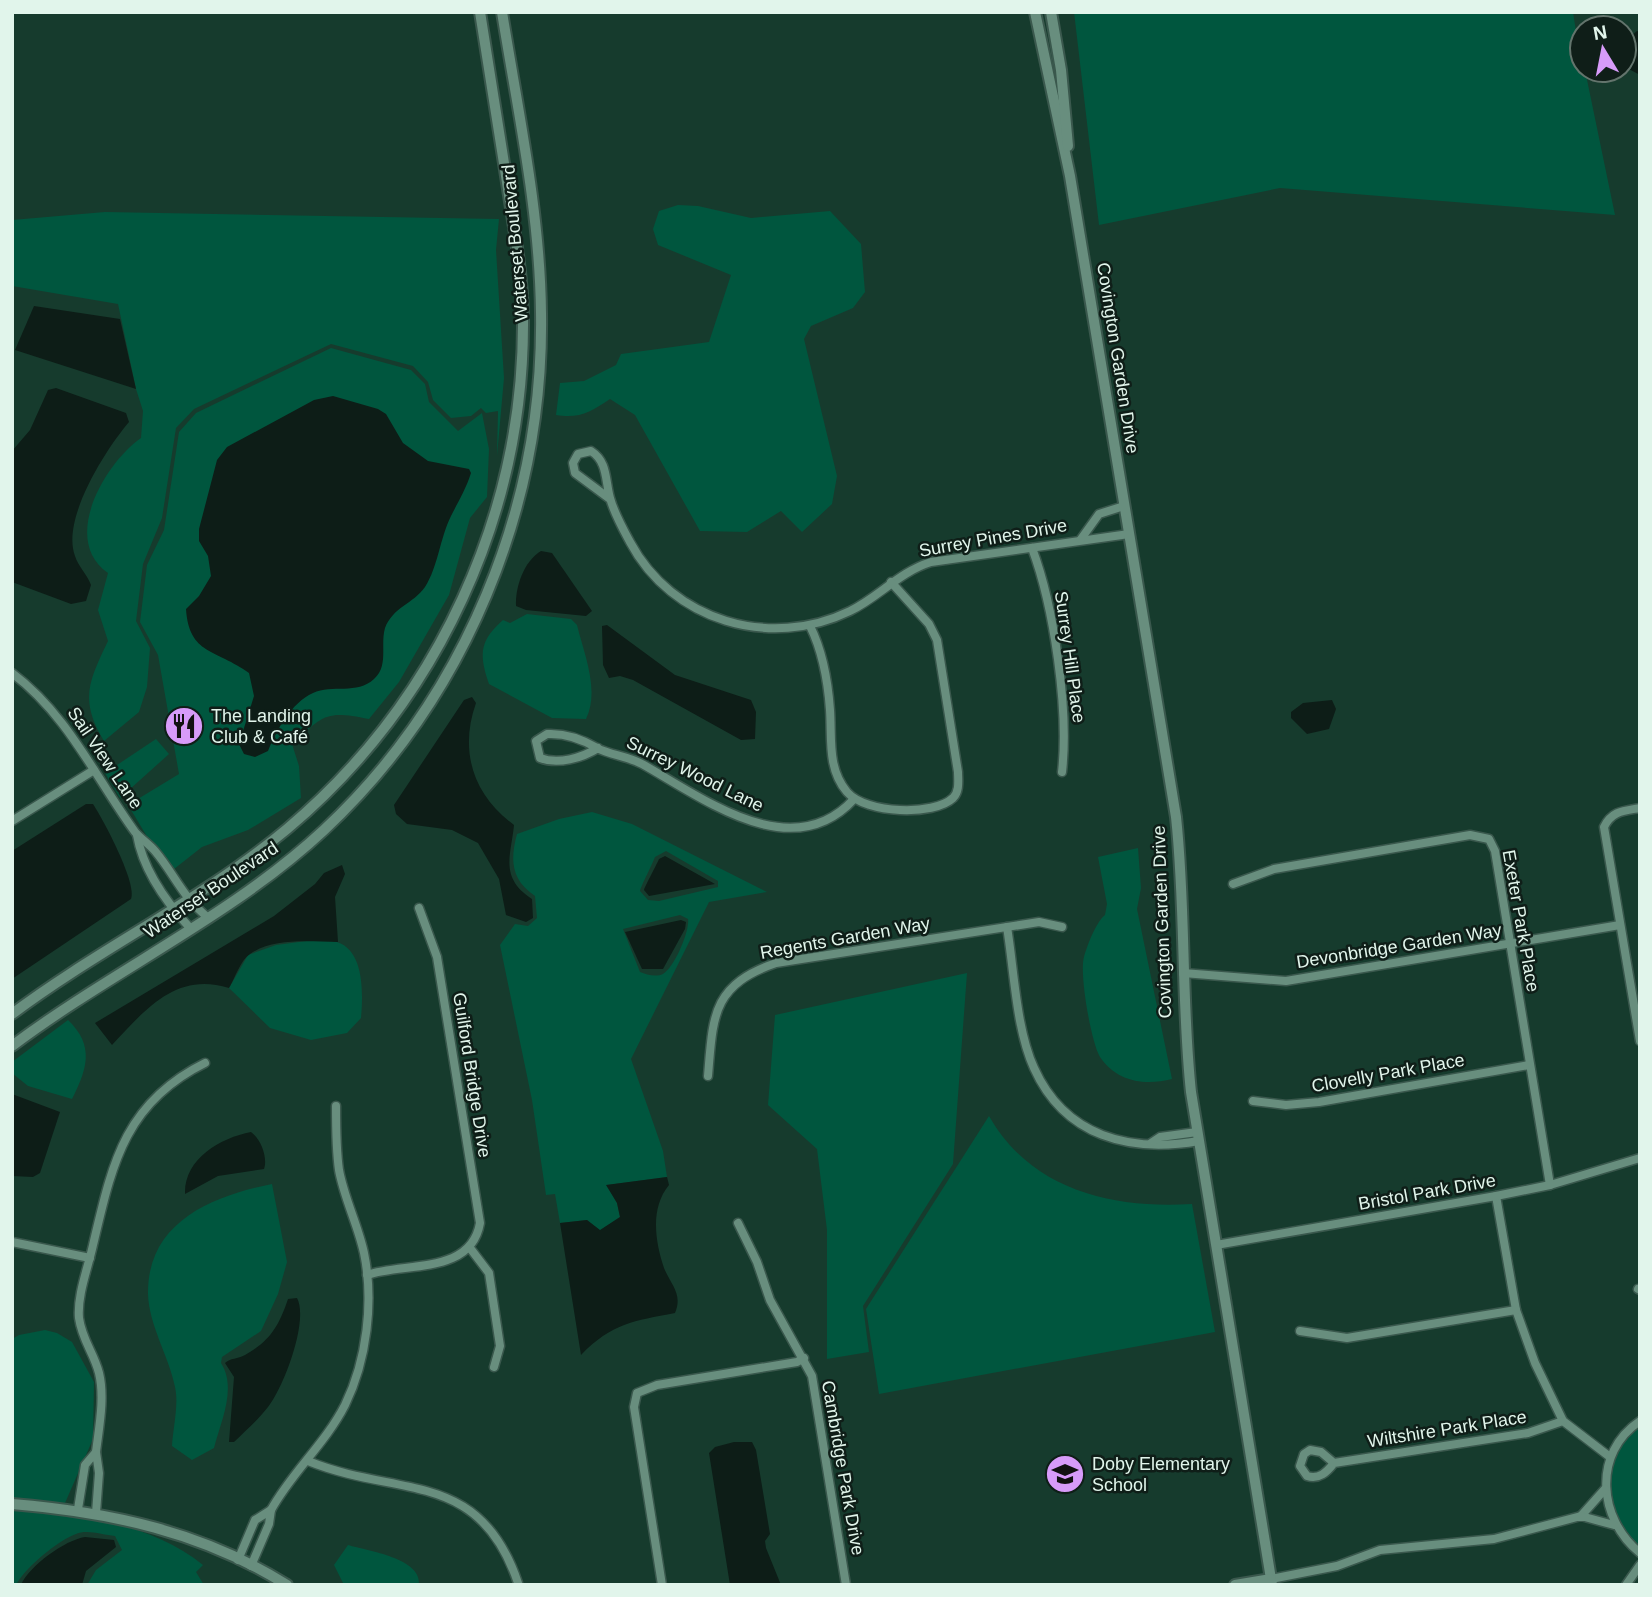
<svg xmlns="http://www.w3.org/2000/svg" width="1652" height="1597" font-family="Helvetica,sans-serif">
<rect width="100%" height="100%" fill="#163b2d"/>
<g fill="#00563e" fill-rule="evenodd">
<polygon points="1074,12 1573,12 1582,70 1585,70 1615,215 1280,188 1099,225"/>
<path d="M678 205 698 206 751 218 830 211 861 244 865 292 853 308 811 326 804 339 837 476 832 504 802 532 781 511 747 532 700 531 635 415 610 399C591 412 579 419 556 415L560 383 584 381 616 365 621 354 709 342 731 275 658 245 653 229 659 211Z"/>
<path d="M105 212 499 219 496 250 504 378 497 456 498 411 486 413 481 408 471 416 451 418 433 400 428 382 413 366 331 344 194 409 176 428 162 518 143 564 136 621 150 648 147 687 139 712 104 741C79 700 89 681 108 641L98 610 108 573C60 540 105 463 141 438L143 411 136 389 118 304 12 286V220Z"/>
<path d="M331 348 411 370 425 384 429 402 458 431 482 413 489 449 487 497 470 518 449 595 399 682 369 719C325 710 324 715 292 744L299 766 301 798 248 830 202 847 169 873 128 805 179 774 158 655 140 622 147 565 164 530 179 432 196 413Z"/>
<path d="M527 614 571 619 577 625C584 654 600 690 586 719L552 718 489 684C479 655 479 641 503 620L510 623Z"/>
<polygon points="156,739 169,754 120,798 105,773"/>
<path d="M592 812 632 824 767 892 709 902 631 1059 663 1151 667 1177 607 1185 617 1203 620 1217 600 1231 587 1220 560 1223 555 1194 546 1195 532 1100 500 945 515 924 528 926 537 918 535 896C511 880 510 860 517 834L559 819ZM666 851 718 881V887L659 901 648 900 640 891C642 884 652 865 655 857ZM680 915 688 919C690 931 674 968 663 974 656 977 647 975 640 972L623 929Z"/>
<path d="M1138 848 1141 888 1137 909 1172 1079C1145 1086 1117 1082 1100 1057 1091 1042 1079 973 1084 957 1087 946 1096 922 1105 915L1107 904 1098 857Z"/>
<path d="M314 940C321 941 331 940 337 942 365 951 363 995 361 1018L347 1033 311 1040 270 1028 229 988 248 955 276 945Z"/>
<polygon points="967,973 953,1164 863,1306 869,1352 827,1359 827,1230 817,1149 768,1105 775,1015"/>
<path d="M68 1020C95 1046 87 1069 72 1099L28 1086 12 1073V1062Z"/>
<path d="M989 1116C1031 1190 1112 1209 1192 1204L1215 1332 879 1394 866 1309Z"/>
<path d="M272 1184 287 1262 278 1294 261 1331 222 1357 221 1363C237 1388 221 1421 214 1448L192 1460 172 1446C173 1428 179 1404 175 1387 169 1356 149 1326 148 1294 147 1222 212 1196 272 1184Z"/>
<polygon points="45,1330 57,1333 72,1342 94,1382 93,1439 65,1503 12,1499 12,1339 19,1335"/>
<polygon points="1640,1421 1640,1553 1607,1508 1610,1457"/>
<path d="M12 1509C78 1515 150 1522 203 1565L196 1572 204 1585H87L96 1570 122 1550 115 1536C103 1535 87 1529 76 1534 57 1541 25 1568 16 1585H12Z"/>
<path d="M348 1545C368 1551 422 1558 419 1585H344L334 1565Z"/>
</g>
<g fill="#0d1d17">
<polygon points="1637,31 1640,32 1640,75 1627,68 1624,42"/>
<polygon points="34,306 120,319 136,389 15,350"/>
<path d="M56 388 126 413 129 422C106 449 61 519 75 556 78 566 87 574 91 585L86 601 71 604 12 582V451L30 430 48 390Z"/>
<path d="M333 396 378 409 386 414 403 443 428 461 469 469 471 473C466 489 458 502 451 516 440 538 438 567 425 587 413 604 393 607 385 628 380 645 389 666 374 679 357 695 332 684 313 693 291 703 276 731 268 751L255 757 244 754 239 744 254 696 249 673C216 649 189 655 186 609L199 596 211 576 208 556 199 541V529L217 460 227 447 314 400Z"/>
<path d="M541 551 552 553 592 611 586 616 526 610 516 606C515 587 524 561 541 551Z"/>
<polygon points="607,625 675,675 751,700 756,712 755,739 741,740 633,680 620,676 609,678 603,665 602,626"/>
<path d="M472 697 476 703C459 751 473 795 514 825 511 856 499 877 532 899L533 918 526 922 506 915 499 879 478 843 452 830 407 824 396 814 394 805 464 700Z"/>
<polygon points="1332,700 1336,709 1329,729 1307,734 1291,718 1291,712 1303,703"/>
<path d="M86 804H93C104 821 137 883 131 899L12 979V851Z"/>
<path d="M665 856 715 884 649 896 644 890C645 886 656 866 659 859Z"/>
<path d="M342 865 345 874 335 897 338 942C310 942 274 937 250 954 240 961 235 978 229 988 176 971 145 1010 112 1045L95 1023 274 916 315 884 324 873Z"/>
<polygon points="681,920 686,922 685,929 663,969 642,969 625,932"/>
<polygon points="12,1094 60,1112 40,1173 33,1177 12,1176"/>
<path d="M251 1132C261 1139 268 1158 264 1169L218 1176 185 1194C184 1159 220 1138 251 1132Z"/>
<path d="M667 1177 669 1185C650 1208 655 1241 664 1268 671 1285 683 1294 675 1313 634 1321 612 1323 581 1355L560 1223 587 1220 600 1230 620 1217 617 1203 606 1185Z"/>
<path d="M297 1298C309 1320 284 1387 268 1407 258 1420 245 1431 234 1442H229L234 1377 225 1363C230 1358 238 1359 245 1355 270 1341 279 1326 288 1299Z"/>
<polygon points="734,1442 752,1442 756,1450 770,1534 765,1541 766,1548 781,1585 730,1585 709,1453 715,1447"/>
<path d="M85 1537 114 1540 116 1547 86 1571 82 1585H21C29 1566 65 1540 85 1537Z"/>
</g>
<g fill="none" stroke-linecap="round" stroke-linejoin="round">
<g stroke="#3a584d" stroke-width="11">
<g id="minor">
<path d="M610 499 575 473 573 463 578 454 591 451C608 462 605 480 610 498 614 513 623 529 630 542 672 621 770 650 850 611 879 597 899 572 931 562L1129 534"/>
<polyline points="1081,539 1099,514 1124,506"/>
<path d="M1032 548C1054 607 1069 709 1062 772"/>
<path d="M810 626C823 652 828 682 830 710 832 739 827 768 847 792 866 814 934 816 953 798 960 791 958 780 958 772L937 640 929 624 891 582"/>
<path d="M12 673C68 715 95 777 135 832 141 839 149 844 155 851 175 875 181 895 207 917"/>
<path d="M598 748C582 758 558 765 540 758L536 741 547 734C565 733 582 739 597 748 610 755 627 756 642 764 703 798 792 867 854 799"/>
<path d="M1640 808C1623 811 1612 811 1604 827L1640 1041"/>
<polyline points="12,821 94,770"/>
<path d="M137 835C143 870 166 902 190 928"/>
<polyline points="1233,884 1274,869 1470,835 1489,839 1495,851 1550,1185"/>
<path d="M1007 927C1014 969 1016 1029 1034 1068 1065 1137 1130 1153 1199 1141"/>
<polyline points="1183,973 1286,981 1620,925"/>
<path d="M708 1076C713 1016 712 985 776 963L1039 922 1062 927"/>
<polyline points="1253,1101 1286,1105 1319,1102 1529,1065"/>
<polyline points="1151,1143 1160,1137 1197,1132"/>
<polyline points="1496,1196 1516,1310 1535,1363 1563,1421 1610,1457"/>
<polyline points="738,1223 757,1262 770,1300 812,1376 846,1585"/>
<polyline points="12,1242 90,1258"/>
<polyline points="1216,1245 1496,1196 1550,1185 1640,1158"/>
<polyline points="470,1248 489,1273 500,1346 494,1367"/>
<path d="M367 1275C405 1262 471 1275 480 1223L437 957 419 908"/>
<polyline points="1638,1289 1640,1290"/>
<polyline points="1300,1331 1347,1338 1516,1310"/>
<path d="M1640 1421C1592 1453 1598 1519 1640 1553"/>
<path d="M96 1452C99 1427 105 1398 99 1373 94 1353 82 1340 79 1318 77 1295 88 1268 93 1245 112 1165 124 1103 205 1063"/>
<path d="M308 1461C399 1498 479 1468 518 1583"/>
<path d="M1334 1463 1321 1452 1310 1450 1304 1454 1300 1466 1307 1476C1319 1480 1327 1472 1334 1463L1528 1433 1563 1421"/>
<polyline points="78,1509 85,1465 96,1452 99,1473 96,1513"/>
<path d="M271 1510C292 1472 325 1444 345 1405 367 1360 374 1301 364 1253 358 1225 344 1198 339 1170 336 1149 336 1127 336 1106"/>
<polyline points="1581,1516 1605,1489"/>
<polyline points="238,1560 255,1520 271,1510 269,1524 251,1566"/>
<polyline points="1271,1579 1337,1566 1380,1550 1494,1539 1581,1516 1614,1525"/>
<polyline points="662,1585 634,1407 637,1393 657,1385 797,1362 804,1358"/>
<polyline points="1626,1585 1640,1565"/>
</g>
</g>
<g stroke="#3a584d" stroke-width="14">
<g id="tertiary">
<path d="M1035 12 1070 176 1176 817C1186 909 1181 1000 1191 1092L1272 1585"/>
<polyline points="1051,12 1061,70 1068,146"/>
<path d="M12 1014C100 948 202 900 287 829 438 702 525 513 523 316 522 269 513 222 506 176 497 122 489 67 480 12"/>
<path d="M12 1046C113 970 232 916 324 830 465 698 544 507 541 313 540 212 518 112 502 12"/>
<path d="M12 1504C110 1512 203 1532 287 1585"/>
<polyline points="1235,1585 1271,1579"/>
</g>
</g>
<use href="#minor" stroke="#688e7e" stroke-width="8"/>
<use href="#tertiary" stroke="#688e7e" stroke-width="10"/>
</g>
<defs>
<g id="restaurant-disc" transform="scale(2.0125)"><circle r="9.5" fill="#d79bf9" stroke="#0f1e18"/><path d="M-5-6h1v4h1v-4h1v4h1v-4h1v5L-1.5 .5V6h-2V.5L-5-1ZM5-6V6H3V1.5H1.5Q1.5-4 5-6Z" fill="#111"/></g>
<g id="school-disc" transform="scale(2.0125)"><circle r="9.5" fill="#d79bf9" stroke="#0f1e18"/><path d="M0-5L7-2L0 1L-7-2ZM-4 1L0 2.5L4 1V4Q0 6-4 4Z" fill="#111"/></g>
</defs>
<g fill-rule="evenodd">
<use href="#restaurant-disc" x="184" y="726"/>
<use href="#school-disc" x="1065" y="1474"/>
</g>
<g text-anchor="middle" stroke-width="5" stroke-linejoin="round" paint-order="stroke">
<g font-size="18" fill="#e1f5eb" stroke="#0f1e18">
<text transform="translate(515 243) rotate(-95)" y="6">Waterset Boulevard</text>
<text transform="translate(1118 358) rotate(81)" y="6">Covington Garden Drive</text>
<text transform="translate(993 538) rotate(-10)" y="6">Surrey Pines Drive</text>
<text transform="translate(1070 657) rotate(82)" y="6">Surrey Hill Place</text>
<text transform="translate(105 758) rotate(56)" y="6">Sail View Lane</text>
<text transform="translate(695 774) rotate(26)" y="6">Surrey Wood Lane</text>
<text transform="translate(211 890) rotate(-34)" y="6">Waterset Boulevard</text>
<text transform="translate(1521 921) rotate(80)" y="6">Exeter Park Place</text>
<text transform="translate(1162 922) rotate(-92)" y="6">Covington Garden Drive</text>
<text transform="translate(845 938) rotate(-10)" y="6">Regents Garden Way</text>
<text transform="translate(1399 946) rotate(-9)" y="6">Devonbridge Garden Way</text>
<text transform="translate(1388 1073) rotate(-10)" y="6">Clovelly Park Place</text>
<text transform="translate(472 1075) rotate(81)" y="6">Guilford Bridge Drive</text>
<text transform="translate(1427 1192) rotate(-10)" y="6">Bristol Park Drive</text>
<text transform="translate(1447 1429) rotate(-9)" y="6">Wiltshire Park Place</text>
<text transform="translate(843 1468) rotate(80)" y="6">Cambridge Park Drive</text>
</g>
<g font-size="18" fill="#e1f5eb" stroke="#0f1e18" text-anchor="start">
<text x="211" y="722">The Landing<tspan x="211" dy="21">Club &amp; Café</tspan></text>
<text x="1092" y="1470">Doby Elementary<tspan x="1092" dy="21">School</tspan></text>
</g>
</g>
<rect width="1652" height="1597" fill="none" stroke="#e1f5eb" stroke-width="28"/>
<g transform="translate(1603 49) rotate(350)"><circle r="33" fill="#0f1e18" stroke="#63746c" stroke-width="2"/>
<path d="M0-5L12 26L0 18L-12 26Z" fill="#d79bf9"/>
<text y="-10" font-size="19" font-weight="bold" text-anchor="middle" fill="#e1f5eb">N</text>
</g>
</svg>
